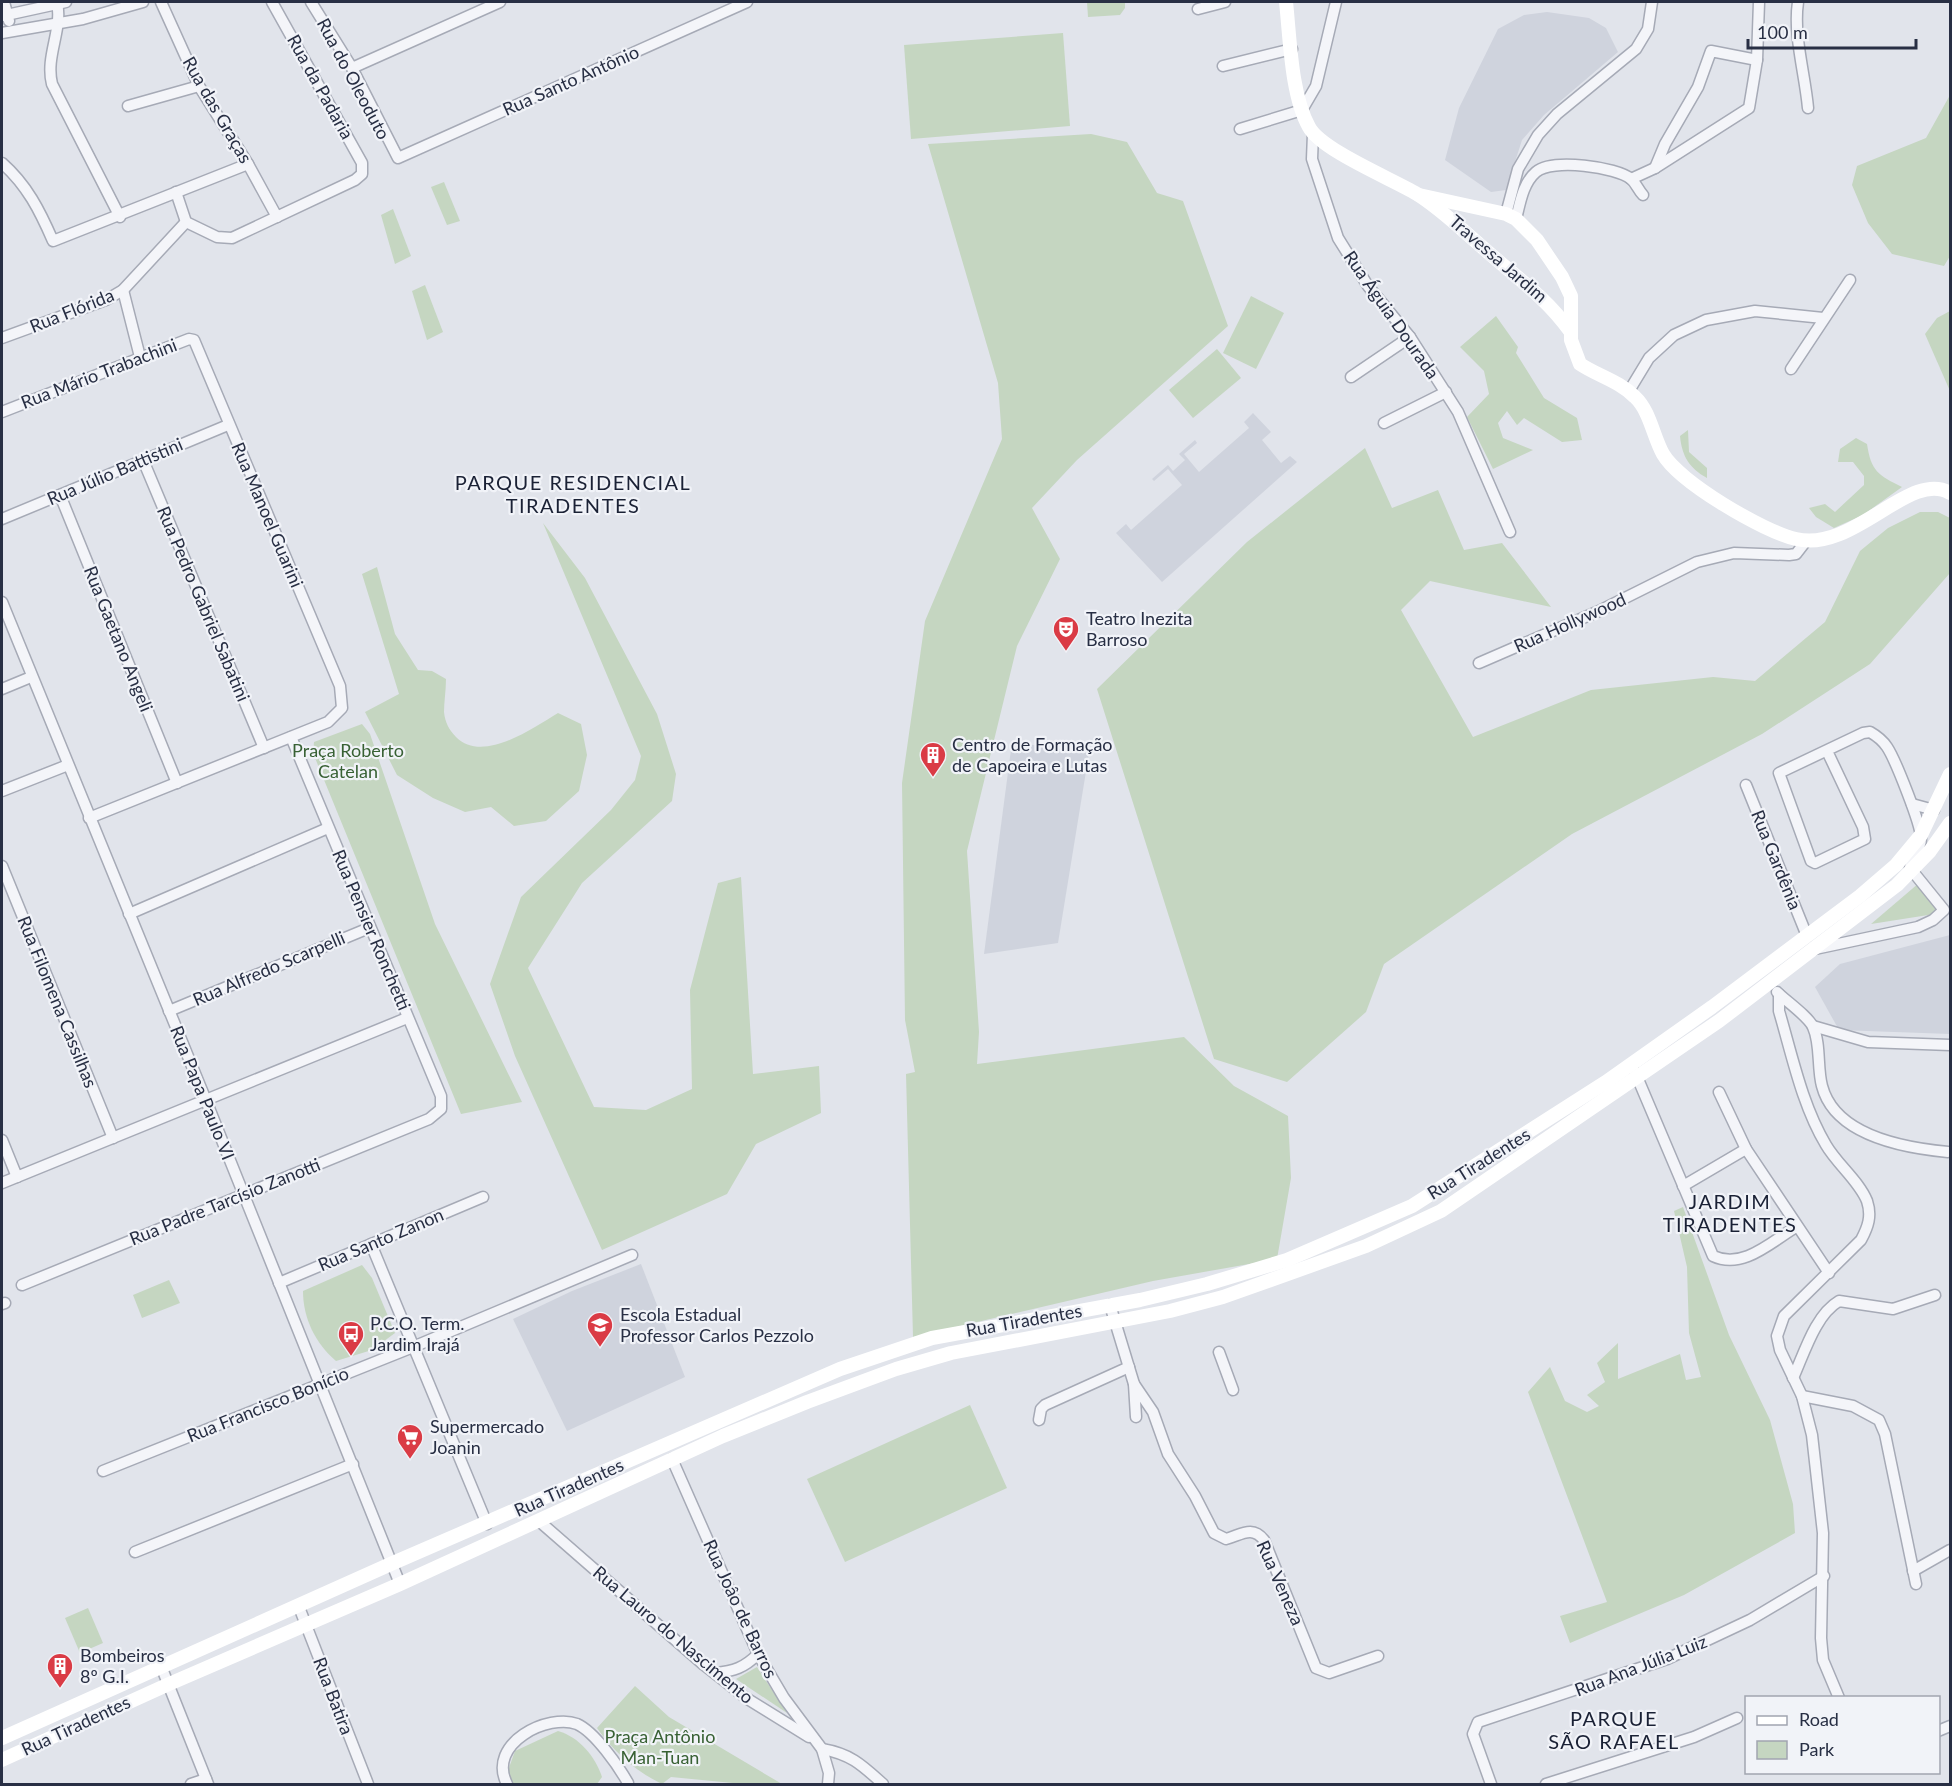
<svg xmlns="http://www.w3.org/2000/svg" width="1952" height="1786" font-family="Lato,sans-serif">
<rect width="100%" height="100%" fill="#e1e4eb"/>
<g fill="#cfd3dd">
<polygon points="1547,12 1589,18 1606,28 1618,52 1544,115 1522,140 1506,190 1491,192 1445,160 1459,108 1498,29 1524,15"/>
<polygon points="1253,413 1271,432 1262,440 1281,463 1290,456 1297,462 1162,582 1116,533 1126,524 1131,530 1182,485 1168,469 1154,481 1152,479 1168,465 1173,471 1185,460 1179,454 1195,440 1197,443 1184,454 1199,472 1249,428 1244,422"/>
<polygon points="1012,742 1089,753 1058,943 984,954"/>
<polygon points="1950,935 1950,1034 1839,1030 1815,987 1840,964"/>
<polygon points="641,1264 685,1377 567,1431 513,1319 572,1291"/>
</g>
<g fill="#c5d6c1">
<polygon points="1087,2 1125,2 1125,8 1120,15 1088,17"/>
<polygon points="1063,33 1070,126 911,139 904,45"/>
<polygon points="1950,95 1950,256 1944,266 1892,254 1868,223 1852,185 1857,166 1926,138"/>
<polygon points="1091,134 1127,142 1157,193 1183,201 1228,326 1077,460 1032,508 1060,559 1017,646 967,851 979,1032 977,1064 1184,1037 1234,1086 1288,1116 1291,1178 1277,1259 1153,1281 913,1337 906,1074 915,1072 905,1020 902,783 925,621 1002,439 998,383 928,144"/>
<polygon points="444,182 460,221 447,225 431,187"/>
<polygon points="393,209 411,256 395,264 381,215"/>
<polygon points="425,285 443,332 427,340 412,291"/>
<polygon points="1251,296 1284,313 1256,369 1223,353"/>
<polygon points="1950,311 1950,391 1925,334 1937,318"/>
<polygon points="1496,316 1518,347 1516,353 1544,398 1577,418 1582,440 1562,442 1524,418 1517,425 1507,411 1498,423 1503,438 1533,450 1493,469 1467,417 1489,394 1484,371 1460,347"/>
<polygon points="1217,349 1241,378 1193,418 1169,390"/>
<path d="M1688 430 1689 452 1707 468V478C1689 468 1682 456 1680 436Z"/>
<path d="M1856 438 1867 444C1871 471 1878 475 1902 487L1863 515 1834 528 1816 517 1809 508 1825 504 1835 512 1864 485V476L1853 462H1838L1840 449Z"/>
<polygon points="1365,448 1392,508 1438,490 1464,550 1502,543 1551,607 1430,581 1401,610 1473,737 1591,690 1713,677 1755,681 1825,622 1860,551 1888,528 1920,512 1938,512 1950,518 1950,573 1870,664 1762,734 1572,834 1384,964 1366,1012 1287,1082 1214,1059 1097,689 1247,542"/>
<polygon points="543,523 585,578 657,714 676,774 672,801 582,883 528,968 594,1107 646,1110 692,1089 690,990 718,883 741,877 753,1074 819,1066 821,1113 756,1144 727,1194 602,1250 515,1056 490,984 521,897 611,810 635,780 641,756"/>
<path d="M377 567 395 634 418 670 432 671 446 679C446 690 444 702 444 712 445 722 449 730 456 737 483 764 533 728 558 713L581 724 587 755 579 791 546 821 514 826 491 807 465 812 433 798 397 775 365 712 399 694 362 574Z"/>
<polygon points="362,724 370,734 435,924 522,1102 461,1114 313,753 314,742"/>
<polygon points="1919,883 1941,913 1871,924"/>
<polygon points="1683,1207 1729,1335 1770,1420 1793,1504 1795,1533 1684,1595 1570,1643 1560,1616 1607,1602 1528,1392 1550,1367 1565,1401 1587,1412 1599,1406 1587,1395 1605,1382 1597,1363 1618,1343 1618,1379 1680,1354 1686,1380 1701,1377 1689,1333 1687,1267 1674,1211"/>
<path d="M362 1265 372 1278 395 1333 372 1350 336 1361C315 1343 303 1318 303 1291Z"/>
<polygon points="169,1280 180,1303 142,1318 133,1295"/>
<polygon points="970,1405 1007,1488 845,1562 807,1479"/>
<polygon points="88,1608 103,1643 80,1653 65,1618"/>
<polygon points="757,1667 787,1713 736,1679"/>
<path d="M635 1686 669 1717 782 1784H743L671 1777 662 1784C635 1771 614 1752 597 1728Z"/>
<path d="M558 1731C579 1737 595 1756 602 1777L597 1784H512L506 1776 515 1751Z"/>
</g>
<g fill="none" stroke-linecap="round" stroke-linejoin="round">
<g stroke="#a6aab6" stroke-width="13">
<g id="street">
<polyline points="4,2 9,21"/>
<path d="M57 2C63 30 45 56 52 84L120 217"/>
<polyline points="161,2 199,86 248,164 277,217"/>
<polyline points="311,2 352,68 398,158 747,2"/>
<path d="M1798 2C1793 35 1805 74 1808 108"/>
<polyline points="1198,9 1225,2"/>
<polyline points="2,16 66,2"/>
<polyline points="2,33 83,19 143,2"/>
<polyline points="1223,66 1292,49"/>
<polyline points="352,68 500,2"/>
<polyline points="128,106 199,86"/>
<polyline points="1240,129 1302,110 1316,86 1336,2"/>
<polyline points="1313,134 1312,159 1338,238 1368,286 1410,337 1458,412 1510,532"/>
<path d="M2 163C27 185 40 211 53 241L248 164"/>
<polyline points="1655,168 1665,144 1698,87 1711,51 1757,60"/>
<polyline points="1631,179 1655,168 1749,108 1757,60 1759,2"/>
<polyline points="176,192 186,222 217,237 232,238 355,180 362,174 362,163 272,2"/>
<polyline points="1506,214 1518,169 1538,135 1557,114 1636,49 1648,29 1652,2"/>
<path d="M1516 219C1520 203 1523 183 1536 172 1552 158 1617 167 1631 179 1636 183 1638 190 1643 195"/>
<polyline points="123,290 140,357"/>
<polyline points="2,338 106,300 123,290 186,222"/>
<polyline points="1791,369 1850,280"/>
<polyline points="1351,377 1410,337"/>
<polyline points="1629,391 1649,358 1674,335 1706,320 1755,311 1823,318"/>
<polyline points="2,412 189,339 194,340 340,686 342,708 328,722 89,818"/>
<polyline points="1384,423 1446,392"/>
<polyline points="143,460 264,748"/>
<polyline points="60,495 177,783"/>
<polyline points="2,519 228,425"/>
<polyline points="2,602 205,1098 400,1584"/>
<polyline points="1479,663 1599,611 1697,562 1734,553 1789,555 1796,554 1806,541"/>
<polyline points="2,689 31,677"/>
<polyline points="1746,785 1807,936"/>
<polyline points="2,791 68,765"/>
<polyline points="1912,804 1934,810"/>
<polyline points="2,866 113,1138"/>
<polyline points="129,914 328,828"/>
<path d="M1815 949 1918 927 1933 920 1944 910 1910 868C1910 857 1921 850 1921 839 1922 826 1895 759 1887 747 1883 741 1877 736 1870 732L1863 733 1779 773 1811 861 1815 863 1865 839 1863 827 1827 751"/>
<path d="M1777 992C1786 1001 1809 1017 1813 1027 1821 1044 1817 1068 1822 1086 1835 1136 1905 1148 1948 1152"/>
<path d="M1779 994V1011C1792 1055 1802 1105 1826 1145 1837 1164 1859 1181 1867 1201 1872 1216 1868 1227 1861 1240L1784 1316 1777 1336 1780 1350 1802 1396 1812 1435 1823 1533 1821 1638 1823 1660 1839 1698"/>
<polyline points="169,1011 369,928"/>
<polyline points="1813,1026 1868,1042 1950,1045"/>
<path d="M1635 1072 1713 1256C1743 1270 1771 1242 1796 1227"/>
<polyline points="1719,1092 1746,1149 1829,1273"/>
<polyline points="2,1140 17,1177"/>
<polyline points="2,1183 407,1018"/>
<polyline points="1683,1186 1746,1149"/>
<polyline points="371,1244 487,1524"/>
<polyline points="279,1283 483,1197"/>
<polyline points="22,1285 429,1119 441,1109 441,1096 291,737"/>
<polyline points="2,1304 5,1303"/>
<polyline points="1110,1305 1134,1384 1136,1417"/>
<polyline points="1219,1352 1233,1390"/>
<path d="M1793 1378C1804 1354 1815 1315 1839 1301L1893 1309 1935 1295"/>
<path d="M1134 1384 1153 1412 1168 1454 1195 1496 1214 1533 1226 1539C1241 1535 1252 1525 1264 1540L1316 1668 1329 1673 1378 1656"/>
<polyline points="1802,1396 1853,1406 1879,1420 1885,1434 1916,1584"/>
<polyline points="1039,1420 1041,1409 1045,1405 1129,1367"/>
<polyline points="672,1459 758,1654 784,1698 822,1749 829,1773 828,1784"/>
<polyline points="103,1471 413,1347 632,1255"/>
<polyline points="539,1521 704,1665 746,1698 809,1737"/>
<polyline points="135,1552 353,1464"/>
<polyline points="1913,1571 1950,1550"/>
<polyline points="299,1607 368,1784"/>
<polyline points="161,1666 208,1784"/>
<path d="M715 1673C734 1671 744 1668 758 1654"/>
<polyline points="1938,1731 1950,1726"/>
<path d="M822 1749C851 1754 862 1765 883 1784"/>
<polyline points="191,1784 206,1779"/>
<path d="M507 1784C486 1743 549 1713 577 1724 595 1732 619 1767 628 1783"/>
<polyline points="1491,1784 1473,1734 1478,1722 1667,1659 1750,1620 1824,1576"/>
<polyline points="1546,1784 1694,1737 1737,1718"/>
</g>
</g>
<use href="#street" stroke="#f4f5f9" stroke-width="10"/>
<g stroke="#fff" stroke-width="14">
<path d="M1286 2C1290 38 1291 95 1309 127 1321 150 1392 179 1417 194 1441 209 1460 228 1481 246 1512 274 1545 296 1570 331"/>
<path d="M1419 195 1506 214 1516 219 1537 240 1562 277 1571 296V340L1580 364C1598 376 1619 381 1635 397 1650 411 1653 436 1663 454 1679 482 1764 532 1796 539 1854 553 1910 469 1950 493"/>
<polyline points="2,1738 393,1563 840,1369 932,1338 1140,1300 1207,1284 1287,1260 1412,1206 1606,1082 1712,1007 1860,896 1896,865 1921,835 1950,774"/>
<polyline points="2,1760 169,1684 400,1584 723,1436 807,1402 896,1369 951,1353 1170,1311 1223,1297 1366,1246 1441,1211 1719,1021 1897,885 1930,851 1950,823"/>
</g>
</g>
<defs>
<g id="theatre-pin" transform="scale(1.35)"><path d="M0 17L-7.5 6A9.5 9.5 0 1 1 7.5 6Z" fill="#da3b45" stroke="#f1f3f8"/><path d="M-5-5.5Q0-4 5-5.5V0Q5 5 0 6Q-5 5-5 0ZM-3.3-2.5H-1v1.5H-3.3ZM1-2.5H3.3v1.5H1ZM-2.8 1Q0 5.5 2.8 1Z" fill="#fff"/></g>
<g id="building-pin" transform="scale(1.35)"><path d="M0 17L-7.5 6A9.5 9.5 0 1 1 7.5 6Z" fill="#da3b45" stroke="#f1f3f8"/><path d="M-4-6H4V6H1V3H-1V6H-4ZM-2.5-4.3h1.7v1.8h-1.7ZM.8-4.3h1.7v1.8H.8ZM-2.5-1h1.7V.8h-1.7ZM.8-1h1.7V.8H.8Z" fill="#fff"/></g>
<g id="school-pin" transform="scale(1.35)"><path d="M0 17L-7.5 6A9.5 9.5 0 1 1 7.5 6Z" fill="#da3b45" stroke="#f1f3f8"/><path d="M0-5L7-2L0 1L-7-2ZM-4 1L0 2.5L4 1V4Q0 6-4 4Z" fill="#fff"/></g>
<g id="bus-pin" transform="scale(1.35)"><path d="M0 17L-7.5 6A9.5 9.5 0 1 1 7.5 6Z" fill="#da3b45" stroke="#f1f3f8"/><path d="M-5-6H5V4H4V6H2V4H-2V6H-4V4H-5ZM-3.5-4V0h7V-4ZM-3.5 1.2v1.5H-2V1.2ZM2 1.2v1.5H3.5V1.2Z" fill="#fff"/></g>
<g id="supermarket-pin" transform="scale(1.35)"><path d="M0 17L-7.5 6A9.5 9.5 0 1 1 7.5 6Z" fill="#da3b45" stroke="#f1f3f8"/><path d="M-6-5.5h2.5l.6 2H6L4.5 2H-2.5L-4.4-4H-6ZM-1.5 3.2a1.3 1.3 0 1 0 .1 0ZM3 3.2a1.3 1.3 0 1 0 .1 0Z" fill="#fff"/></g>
</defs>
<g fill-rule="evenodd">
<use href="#theatre-pin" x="1066" y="629"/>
<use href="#building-pin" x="933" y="755"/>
<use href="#school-pin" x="600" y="1325"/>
<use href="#bus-pin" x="351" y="1334"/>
<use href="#supermarket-pin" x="410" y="1437"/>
<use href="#building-pin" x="60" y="1666"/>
</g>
<g text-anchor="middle" stroke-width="4.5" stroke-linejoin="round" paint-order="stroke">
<g font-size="18" fill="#282f44" stroke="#f1f3f8">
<text transform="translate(353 79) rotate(62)" y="6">Rua do Oleoduto</text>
<text transform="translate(571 81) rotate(-24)" y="6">Rua Santo Antônio</text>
<text transform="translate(320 87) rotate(61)" y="6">Rua da Padaria</text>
<text transform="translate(217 110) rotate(60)" y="6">Rua das Graças</text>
<text transform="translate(1498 259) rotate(41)" y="6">Travessa Jardim</text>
<text transform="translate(72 311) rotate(-22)" y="6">Rua Flórida</text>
<text transform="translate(1391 315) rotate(55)" y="6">Rua Águia Dourada</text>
<text transform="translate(99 374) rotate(-21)" y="6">Rua Mário Trabachini</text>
<text transform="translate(115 472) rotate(-23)" y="6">Rua Júlio Battistini</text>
<text transform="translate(267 515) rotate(67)" y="6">Rua Manoel Guarini</text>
<text transform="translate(203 604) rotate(67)" y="6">Rua Pedro Gabriel Sabatini</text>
<text transform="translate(1570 623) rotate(-24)" y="6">Rua Hollywood</text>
<text transform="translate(118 639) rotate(68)" y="6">Rua Gaetano Angeli</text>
<text transform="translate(1776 860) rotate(68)" y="6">Rua Gardênia</text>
<text transform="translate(371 930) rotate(67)" y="6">Rua Pensier Ronchetti</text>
<text transform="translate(269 969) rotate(-23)" y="6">Rua Alfredo Scarpelli</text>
<text transform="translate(57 1002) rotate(68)" y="6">Rua Filomena Cassilhas</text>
<text transform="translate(202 1093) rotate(68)" y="6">Rua Papa Paulo VI</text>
<text transform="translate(1479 1164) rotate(-32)" y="6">Rua Tiradentes</text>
<text transform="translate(225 1202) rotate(-22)" y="6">Rua Padre Tarcísio Zanotti</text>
<text transform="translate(381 1240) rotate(-23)" y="6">Rua Santo Zanon</text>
<text transform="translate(1024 1321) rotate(-10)" y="6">Rua Tiradentes</text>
<text transform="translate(268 1405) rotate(-22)" y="6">Rua Francisco Bonício</text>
<text transform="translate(569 1488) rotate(-24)" y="6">Rua Tiradentes</text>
<text transform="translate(1280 1583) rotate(66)" y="6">Rua Veneza</text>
<text transform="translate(740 1609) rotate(65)" y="6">Rua Joâo de Barros</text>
<text transform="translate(673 1635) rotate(40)" y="6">Rua Lauro do Nascimento</text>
<text transform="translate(1641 1666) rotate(-21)" y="6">Rua Ana Júlia Luiz</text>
<text transform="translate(333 1696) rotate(69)" y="6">Rua Batira</text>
<text transform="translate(76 1726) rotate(-25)" y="6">Rua Tiradentes</text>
</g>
<g font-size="18" fill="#282f44" stroke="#f1f3f8" text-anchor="start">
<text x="1086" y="625">Teatro Inezita<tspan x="1086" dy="21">Barroso</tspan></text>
<text x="952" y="751">Centro de Formação<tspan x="952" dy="21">de Capoeira e Lutas</tspan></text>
<text x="620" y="1321">Escola Estadual<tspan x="620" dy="21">Professor Carlos Pezzolo</tspan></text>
<text x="370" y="1330">P.C.O. Term.<tspan x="370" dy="21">Jardim Irajá</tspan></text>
<text x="430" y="1433">Supermercado<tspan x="430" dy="21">Joanin</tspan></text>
<text x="80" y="1662">Bombeiros<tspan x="80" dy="21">8º G.I.</tspan></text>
</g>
<g font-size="18" fill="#386134" stroke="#f1f3f8">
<text x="348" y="757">Praça Roberto<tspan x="348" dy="21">Catelan</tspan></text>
<text x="660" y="1743">Praça Antônio<tspan x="660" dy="21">Man-Tuan</tspan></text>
</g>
<g font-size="20" letter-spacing="1.5" fill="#1a2135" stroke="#f1f3f8">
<text x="573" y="490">PARQUE RESIDENCIAL<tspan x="573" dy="23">TIRADENTES</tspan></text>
<text x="1730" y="1209">JARDIM<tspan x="1730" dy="23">TIRADENTES</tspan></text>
<text x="1614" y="1726">PARQUE<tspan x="1614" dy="23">SÃO RAFAEL</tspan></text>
</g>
</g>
<rect width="1952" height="1786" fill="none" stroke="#282f44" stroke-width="6"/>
<rect x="1745" y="1696" width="195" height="78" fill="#f1f3f8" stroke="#a1a5b0" stroke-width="1.5"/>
<rect x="1757" y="1716" width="30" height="9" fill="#ffffff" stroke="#a1a5b0" stroke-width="1.5"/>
<text x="1799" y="1726" font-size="18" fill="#282f44">Road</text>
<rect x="1757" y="1741" width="30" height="18" fill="#c5d6c1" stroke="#a1a5b0" stroke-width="1.5"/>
<text x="1799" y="1756" font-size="18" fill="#282f44">Park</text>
<path d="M1748 39v9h168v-9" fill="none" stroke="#282f44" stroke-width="3"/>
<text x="1757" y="39" font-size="18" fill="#282f44" stroke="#f1f3f8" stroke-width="4.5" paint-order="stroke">100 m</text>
</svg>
